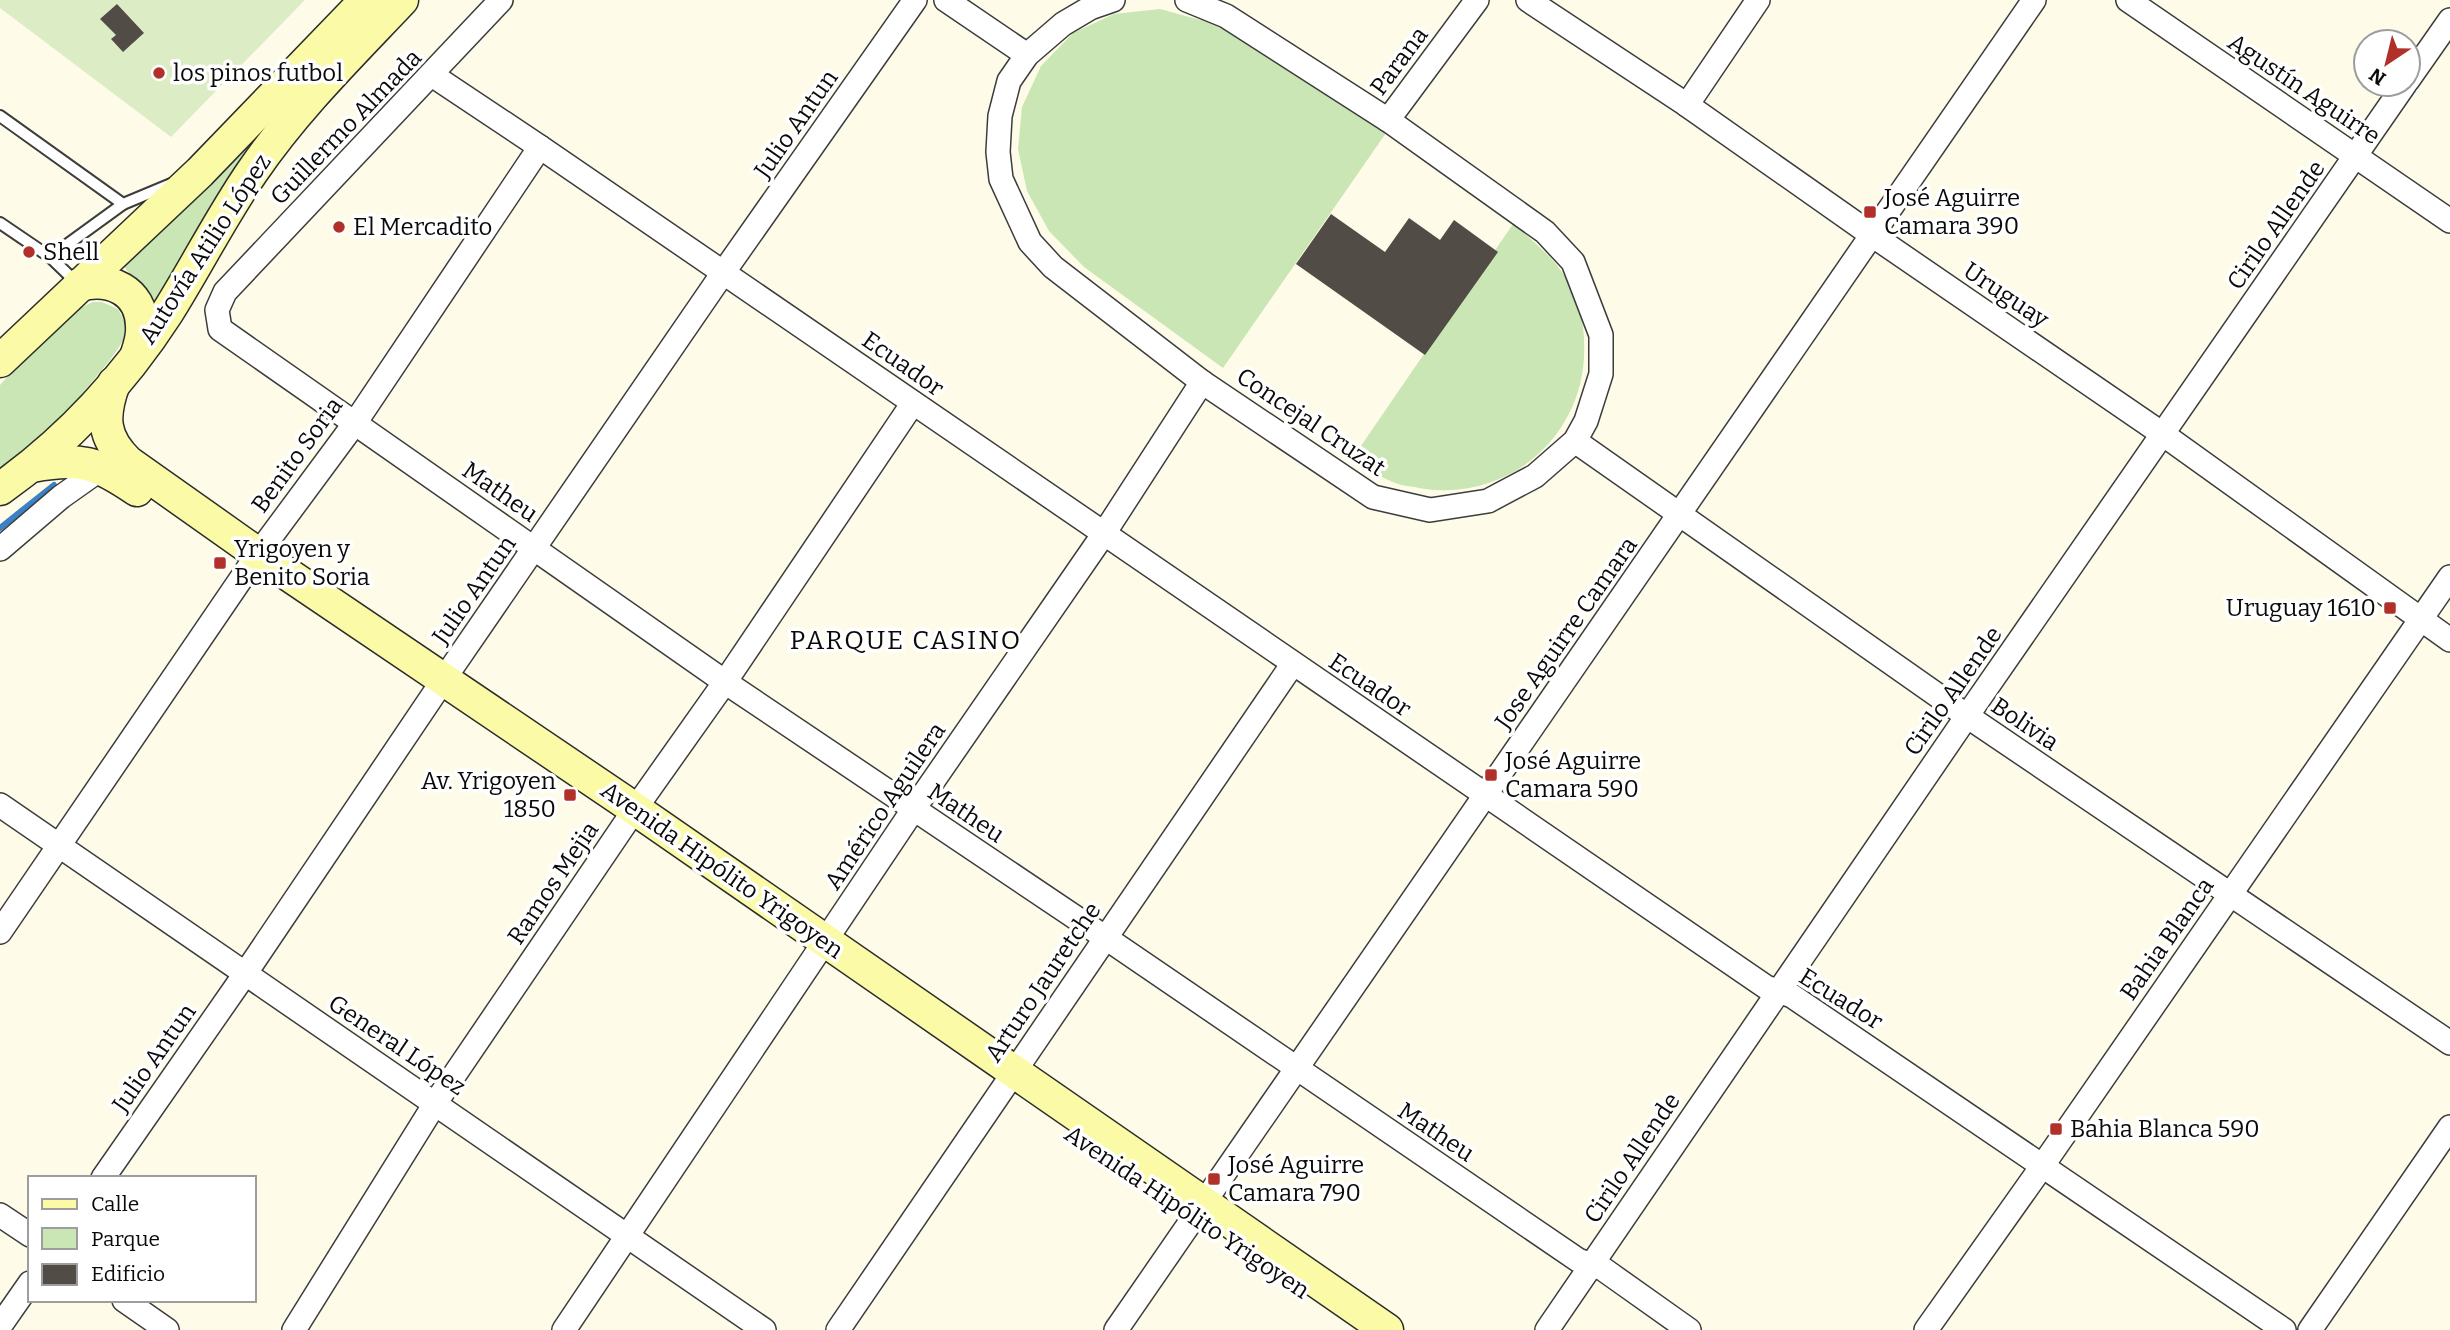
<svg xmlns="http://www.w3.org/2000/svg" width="2450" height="1330" font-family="Bitter,serif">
<rect width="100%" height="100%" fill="#fefce8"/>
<g fill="#c9e6b4">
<polygon points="1160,9 1204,21 1239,36 1386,133 1223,368 1084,267 1049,231 1027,191 1018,149 1022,107 1041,66 1073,33 1114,14"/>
<polygon points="278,112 151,313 141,290 121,262"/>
<path d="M1513 224C1537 244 1559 262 1573 290 1583 311 1585 336 1584 358 1579 442 1503 503 1419 488 1411 486 1401 486 1393 482 1379 477 1365 466 1352 459Z"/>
<path d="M93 302H102L118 309 126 324 123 341 110 360 66 413 0 475V385C19 364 69 310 93 302Z"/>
</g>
<polygon fill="#dcedc6" points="0,0 305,0 171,137 0,8"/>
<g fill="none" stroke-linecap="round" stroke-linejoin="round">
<polyline stroke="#3a81c6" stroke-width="6" points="0,528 54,485"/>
</g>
<g fill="#524c47">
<polygon points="117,4 144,33 123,52 111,39 116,35 100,19"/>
<polygon points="1331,214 1385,252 1409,218 1440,240 1454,220 1498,252 1425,355 1296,264"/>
</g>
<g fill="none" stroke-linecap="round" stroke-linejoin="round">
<g stroke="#3d3d3d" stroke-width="14">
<g id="lane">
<polyline points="0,116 123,204 171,184"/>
<polyline points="0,223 50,257 123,204"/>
<polyline points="50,257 77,283"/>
</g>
</g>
<g stroke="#3d3d3d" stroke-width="26">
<g id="street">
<polyline points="501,0 225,292 217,310 220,329 725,682 1106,938 1578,1260 1603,1269 1689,1330"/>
<polyline points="946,0 1027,55"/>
<polyline points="1113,0 1090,8 1063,24 1027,55 1009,81 1000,116 998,152 1001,179 1030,242 1053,267 1202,382 1373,497 1430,510 1488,501 1535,476 1575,441 1586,421 1601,374 1601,335 1573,262 1545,232 1388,120 1226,16 1187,0"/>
<polyline points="1528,0 1687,105 1872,235 2164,435 2450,640"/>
<polyline points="2128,0 2450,221"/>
<polyline points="432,75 540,147 1766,987 1792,996 2284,1330"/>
<polyline points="2408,80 2450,20"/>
<polyline points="1687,105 1758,0"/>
<polyline points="1388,120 1477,0"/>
<polyline points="1575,441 1967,716 2450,1043"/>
<polyline points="0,549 61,497 102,468"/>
<polyline points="0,805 764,1330"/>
<polyline points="0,932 258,554 355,423 540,147"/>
<polyline points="103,1178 245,974 444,679 723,273 915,0"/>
<polyline points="0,1215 30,1235"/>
<polyline points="124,1300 167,1330"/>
<polyline points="0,1326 30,1283"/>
<polyline points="294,1330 436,1102 635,809 725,682 913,403"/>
<polyline points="564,1330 913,810 1103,535 1202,382"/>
<polyline points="838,1330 1292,665"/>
<polyline points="1116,1330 2034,0"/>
<polyline points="1547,1330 1967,716 2405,84"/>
<polyline points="1926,1330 2043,1165 2450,577"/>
<polyline points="2310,1330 2450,1127"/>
</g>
</g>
<g stroke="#2c2c2c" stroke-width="35">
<g id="secondary">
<path d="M79 285C110 277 141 290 142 326 143 336 140 345 137 354"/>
<polyline points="0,361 200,172 366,0"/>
<path d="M114 383C102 416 102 437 128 462L258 554 635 809 1387 1330"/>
<path d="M32 466C81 457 96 462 137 490"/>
<path d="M0 489C66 442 123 381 167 313 196 267 221 217 252 172 295 109 350 55 402 0"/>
</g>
</g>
<use href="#lane" stroke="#fff" stroke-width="10"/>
<use href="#street" stroke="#fff" stroke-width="23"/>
<use href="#secondary" stroke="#fbfaa6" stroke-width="32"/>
</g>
<g fill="#b2302a" stroke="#fff" stroke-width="2.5">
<circle cx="159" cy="73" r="7"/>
<rect x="1863" y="205" width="14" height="14" rx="3.5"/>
<circle cx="339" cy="227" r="7"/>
<circle cx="29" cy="252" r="7"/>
<rect x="213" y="556" width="14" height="14" rx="3.5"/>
<rect x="2383" y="601" width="14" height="14" rx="3.5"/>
<rect x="1484" y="768" width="14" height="14" rx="3.5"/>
<rect x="563" y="788" width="14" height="14" rx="3.5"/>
<rect x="2049" y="1122" width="14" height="14" rx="3.5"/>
<rect x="1207" y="1172" width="14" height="14" rx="3.5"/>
</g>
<g text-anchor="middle" stroke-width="7" stroke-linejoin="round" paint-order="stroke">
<g font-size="24" fill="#0a0a0a" stroke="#fff">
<text transform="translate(1399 61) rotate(-53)" y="8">Parana</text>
<text transform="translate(2304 89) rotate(34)" y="8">Agustín Aguirre</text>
<text transform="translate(796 124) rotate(-55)" y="8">Julio Antun</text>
<text transform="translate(346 127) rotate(-46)" y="8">Guillermo Almada</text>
<text transform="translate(2276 225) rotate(-55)" y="8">Cirilo Allende</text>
<text transform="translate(205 249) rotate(-57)" y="8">Autovía Atilio López</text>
<text transform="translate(2006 295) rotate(34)" y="8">Uruguay</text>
<text transform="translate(903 364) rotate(35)" y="8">Ecuador</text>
<text transform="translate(1311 422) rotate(34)" y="8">Concejal Cruzat</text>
<text transform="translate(297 455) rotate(-54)" y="8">Benito Soria</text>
<text transform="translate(500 492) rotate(35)" y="8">Matheu</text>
<text transform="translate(474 590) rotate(-55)" y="8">Julio Antun</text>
<text transform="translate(1566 633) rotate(-55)" y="8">Jose Aguirre Camara</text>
<text transform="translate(1370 685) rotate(34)" y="8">Ecuador</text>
<text transform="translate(1953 691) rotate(-55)" y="8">Cirilo Allende</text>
<text transform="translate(2025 724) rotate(34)" y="8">Bolivia</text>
<text transform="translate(885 806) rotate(-56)" y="8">Américo Aguilera</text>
<text transform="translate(966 813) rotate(34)" y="8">Matheu</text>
<text transform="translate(722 870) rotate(35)" y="8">Avenida Hipólito Yrigoyen</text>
<text transform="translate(553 883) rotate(-56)" y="8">Ramos Mejia</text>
<text transform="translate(2167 939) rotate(-55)" y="8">Bahia Blanca</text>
<text transform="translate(1043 982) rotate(-56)" y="8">Arturo Jauretche</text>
<text transform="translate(1841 999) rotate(32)" y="8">Ecuador</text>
<text transform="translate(397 1045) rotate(34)" y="8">General López</text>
<text transform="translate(154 1058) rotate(-55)" y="8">Julio Antun</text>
<text transform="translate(1436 1132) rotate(34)" y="8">Matheu</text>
<text transform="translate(1632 1158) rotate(-56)" y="8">Cirilo Allende</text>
<text transform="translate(1187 1212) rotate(34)" y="8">Avenida Hipólito Yrigoyen</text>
</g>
<g font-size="24" fill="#0a0a0a" stroke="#fff" text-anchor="start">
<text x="173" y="81">los pinos futbol</text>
<text x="1884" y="206">José Aguirre<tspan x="1884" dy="28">Camara 390</tspan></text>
<text x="353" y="235">El Mercadito</text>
<text x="43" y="260">Shell</text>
<text x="234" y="557">Yrigoyen y<tspan x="234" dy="28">Benito Soria</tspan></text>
<text x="2376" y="616" text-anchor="end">Uruguay 1610</text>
<text x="1505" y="769">José Aguirre<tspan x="1505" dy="28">Camara 590</tspan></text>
<text x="556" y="789" text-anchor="end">Av. Yrigoyen<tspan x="556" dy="28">1850</tspan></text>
<text x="2070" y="1137">Bahia Blanca 590</text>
<text x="1228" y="1173">José Aguirre<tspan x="1228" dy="28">Camara 790</tspan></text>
</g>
<g font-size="26" letter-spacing="2" fill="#0a0a0a" stroke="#fff">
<text x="906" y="649">PARQUE CASINO</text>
</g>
</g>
<rect x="28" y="1176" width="228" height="126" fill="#ffffff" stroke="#9d9d9d" stroke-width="2"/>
<rect x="42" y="1199" width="35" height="10" fill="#fbfaa6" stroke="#9d9d9d" stroke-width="2"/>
<text x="91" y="1211" font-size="21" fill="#0a0a0a">Calle</text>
<rect x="42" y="1228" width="35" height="21" fill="#c9e6b4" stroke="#9d9d9d" stroke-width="2"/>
<text x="91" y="1246" font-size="21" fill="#0a0a0a">Parque</text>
<rect x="42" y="1264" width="35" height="21" fill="#524c47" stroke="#9d9d9d" stroke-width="2"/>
<text x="91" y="1281" font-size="21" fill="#0a0a0a">Edificio</text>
<g transform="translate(2387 63) rotate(215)"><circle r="33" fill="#ffffff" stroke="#9d9d9d" stroke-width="2"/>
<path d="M0-5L12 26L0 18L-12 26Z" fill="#b2302a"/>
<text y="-10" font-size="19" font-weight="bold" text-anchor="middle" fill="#0a0a0a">N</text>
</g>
</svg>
